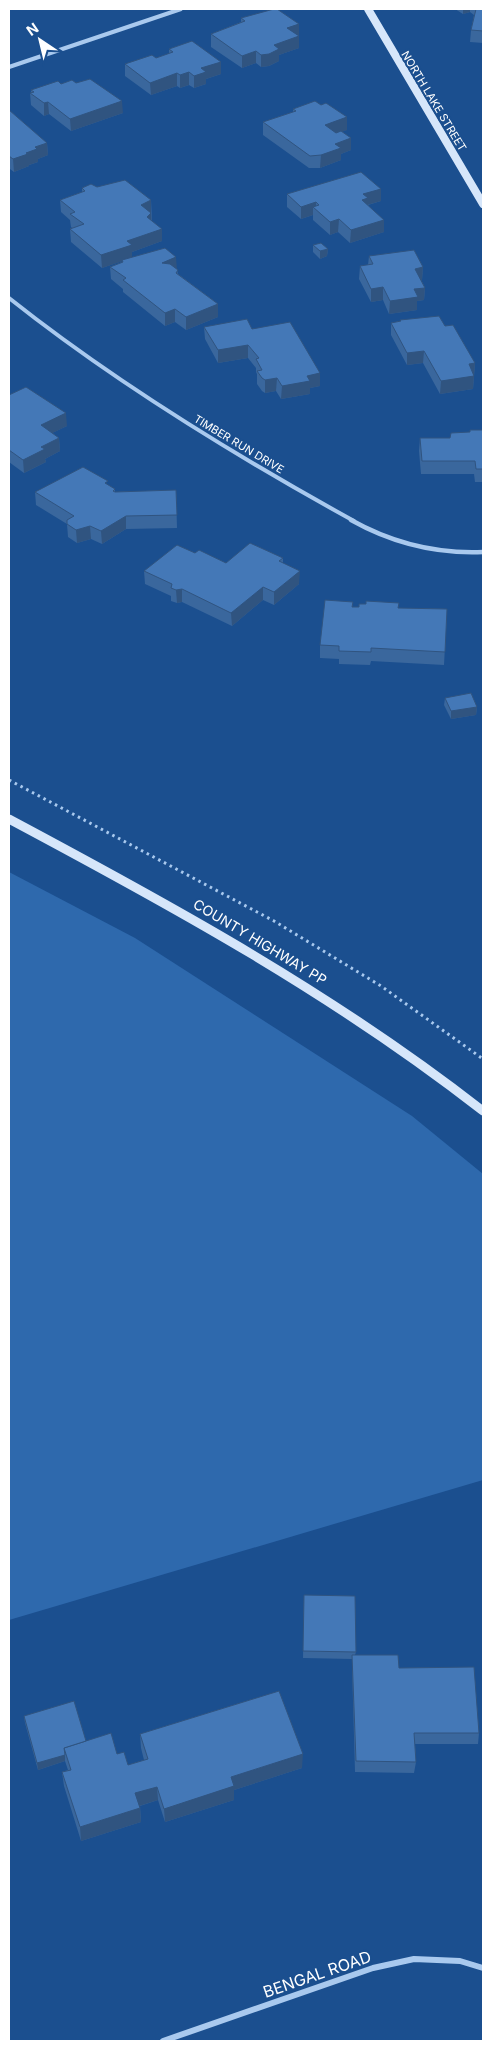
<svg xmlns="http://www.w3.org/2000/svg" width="492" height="2050" font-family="Inter,sans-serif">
<rect width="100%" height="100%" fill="#1b4f8f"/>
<polygon fill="#2e69ad" points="9,872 135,938 412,1116 483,1174 483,1480 9,1620"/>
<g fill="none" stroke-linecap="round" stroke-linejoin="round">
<polyline stroke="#a9c9ee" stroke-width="3" stroke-dasharray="2.5 4" stroke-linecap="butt" points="9,780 274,921 381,986 483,1059"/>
<g stroke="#a9c9ee" stroke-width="4">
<polyline points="9,67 181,9"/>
<path d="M9 298C116 383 234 455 354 521"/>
</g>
<path stroke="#a9c9ee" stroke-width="4.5" d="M351 520C392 543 436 554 483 552"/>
<polyline stroke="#a9c9ee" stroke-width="6" points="163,2041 373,1968 414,1959 460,1961 483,1968"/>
<polyline stroke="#d6e6fa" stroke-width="8" points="368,9 483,204"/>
<path stroke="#d6e6fa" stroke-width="9" d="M9 819C176 908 333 994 483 1111"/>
</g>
<g fill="#3a679d">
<polygon points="455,9 483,9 483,43 470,42 471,30 474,15 470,12 463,14"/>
<polygon points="241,18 299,36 299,48 279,55 279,61 269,66 261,67 256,63 242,68 211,47 211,34 241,22"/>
<polygon points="169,49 221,74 206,79 206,84 194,88 189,85 180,88 177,86 151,95 125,76 125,64 156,58 169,54"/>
<polygon points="76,83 123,113 71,131 49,114 44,116 31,105 30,93 31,93 31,90 61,84"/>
<polygon points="293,109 347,130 342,131 351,150 341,154 341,160 320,168 309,168 263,135 263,122 293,112"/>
<polygon points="9,110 47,143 48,155 38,159 38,162 29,165 29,166 14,172 10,169 9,169"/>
<polygon points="97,187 151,200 152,221 162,241 132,252 132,257 177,269 178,274 218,304 218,317 186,330 175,322 165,326 123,292 123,289 111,279 110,267 122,262 122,261 102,268 71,242 70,229 72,228 71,227 70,220 61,212 60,200 82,192 82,188"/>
<polygon points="287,194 381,201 368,205 384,232 350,243 338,232 330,235 313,220 313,215 301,219 287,207"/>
<polygon points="313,245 328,249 327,256 320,259 313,252"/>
<polygon points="369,256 423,267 422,280 421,280 425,288 424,300 417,301 417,310 389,314 383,300 371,302 359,279 360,266 368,265"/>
<polygon points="400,320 445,326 475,363 473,389 440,394 423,363 407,365 391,335 391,323 400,321"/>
<polygon points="204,327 252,329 320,386 310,388 310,394 281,399 276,391 265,393 262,391 257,384 257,374 256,372 256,368 248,358 218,363 205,339"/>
<polygon points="9,395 67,426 52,433 59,438 60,451 45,459 46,462 24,473 9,462"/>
<polygon points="483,430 483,482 475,482 474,474 421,474 419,451 420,438 450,438 470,432"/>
<polygon points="109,486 115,489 115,492 176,490 177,528 126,529 102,544 91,539 77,543 68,537 67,524 36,505 35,492"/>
<polygon points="195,553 226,563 283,558 283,563 299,584 274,605 263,600 232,626 182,602 177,603 171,601 171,596 145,584 144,571"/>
<polygon points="353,607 447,609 444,665 371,661 370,665 339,664 339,659 320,658 320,645"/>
<polygon points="445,698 477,707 476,715 451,719 444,705"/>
<polygon points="304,1595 356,1652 355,1655 399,1668 479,1733 478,1744 415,1744 416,1762 414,1773 355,1772 352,1667 352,1659 303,1658"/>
<polygon points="24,1716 86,1741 117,1754 128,1765 144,1760 141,1748 140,1734 302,1768 234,1790 234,1800 165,1822 158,1800 140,1806 141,1822 81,1841 64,1786 62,1772 68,1770 65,1761 38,1770 25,1723"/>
</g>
<g fill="#305480">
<polygon points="463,9 470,9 470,12 463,14"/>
<polygon points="299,24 299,36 287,28"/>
<polygon points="299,36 299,48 279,55 279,61 269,66 261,67 261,55 274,45"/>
<polygon points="256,51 256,63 242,68 242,56"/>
<polygon points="221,62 221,74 206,79 206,84 194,88 194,76 201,68"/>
<polygon points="189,72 189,85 180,88 180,75"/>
<polygon points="177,73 177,86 151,95 150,83"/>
<polygon points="122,101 123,113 71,131 70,119"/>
<polygon points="48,102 49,114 44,116 44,103"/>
<polygon points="347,117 347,130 324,138 325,125"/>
<polygon points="351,138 351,150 341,154 341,160 320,168 321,155 335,144"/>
<polygon points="47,143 48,155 38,159 38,162 29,165 29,166 14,172 13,159 35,147"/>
<polygon points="381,189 381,201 367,205 362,200 363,194"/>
<polygon points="151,200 151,213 152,226 141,205"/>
<polygon points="316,202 316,209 313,207 313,215 301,219 301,207"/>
<polygon points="339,219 338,232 330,235 330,222"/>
<polygon points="384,220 384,232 350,243 351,230"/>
<polygon points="162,229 162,241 132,252 132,258 102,268 101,255 127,241"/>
<polygon points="328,249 327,256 320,259 320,251"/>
<polygon points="176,257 177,270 162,263"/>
<polygon points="423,267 422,280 414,281 415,269"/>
<polygon points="383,287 383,300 371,302 371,289"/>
<polygon points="425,288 424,300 417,301 417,310 389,314 390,301 414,289"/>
<polygon points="218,304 218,317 186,330 186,317"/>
<polygon points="175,309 175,322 165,326 165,313"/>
<polygon points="248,345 248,358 218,363 218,350"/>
<polygon points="424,351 423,363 407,365 407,353"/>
<polygon points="475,363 473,389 440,394 441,381 469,364"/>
<polygon points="320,373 320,386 310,388 310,394 281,399 282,386 307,376"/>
<polygon points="277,378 276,391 265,393 265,380"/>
<polygon points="66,413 67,426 42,438 41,425"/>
<polygon points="59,438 60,451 45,459 46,462 24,473 23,460 41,447"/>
<polygon points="126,516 126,529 102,544 101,531"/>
<polygon points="90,526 91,539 77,543 76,530"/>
<polygon points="300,571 299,584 274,605 274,592"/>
<polygon points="263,587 263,600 232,626 231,613"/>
<polygon points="182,589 182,602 177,603 176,590"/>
<polygon points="477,707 476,715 451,719 451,711"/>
<polygon points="303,1754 302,1768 234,1790 234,1800 165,1822 164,1809 231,1777"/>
<polygon points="65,1755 65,1761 38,1770 37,1763"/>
<polygon points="157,1787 158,1800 136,1807 135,1793"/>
<polygon points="140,1808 141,1822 81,1841 80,1827"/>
</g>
<g fill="#4478b7" stroke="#305480">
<polygon points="274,9 277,9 299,24 287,28 299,36 274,45 279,49 269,54 261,55 256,51 242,56 211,34 245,21 241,18"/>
<polygon points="476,9 483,9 483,31 471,30"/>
<polygon points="192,41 221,62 201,68 206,72 194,76 189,72 180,75 177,73 150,83 125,64 152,55 156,58 173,52 169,49"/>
<polygon points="90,79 122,101 70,119 48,102 44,103 30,93 34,92 31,90 58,81 61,84 72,80 76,83"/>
<polygon points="315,101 321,105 326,103 347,117 325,125 336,133 341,131 351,138 335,144 341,148 321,155 310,156 263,122 296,111 293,109"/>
<polygon points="9,110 47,143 35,147 37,149 26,153 28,154 13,159 9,156"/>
<polygon points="361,172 381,189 363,194 368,198 362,200 384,220 351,230 339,219 330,222 313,207 319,205 316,202 301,207 287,194"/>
<polygon points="125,180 151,200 141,205 151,213 147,217 162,229 127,241 132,245 101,255 70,229 84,224 70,214 75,212 60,200 85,191 82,188 91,184 97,187"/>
<polygon points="321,243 328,249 320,251 313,245"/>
<polygon points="165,248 176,257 162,263 170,264 178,270 176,273 218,304 186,317 175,309 165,313 123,280 126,278 110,267 123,262 122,260"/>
<polygon points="414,250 423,267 415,269 425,288 414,289 418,297 390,301 383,287 371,289 360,266 373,264 369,256"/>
<polygon points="439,316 445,326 453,325 475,363 469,364 474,376 441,381 424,351 407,353 391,323 401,321 400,320"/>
<polygon points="247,319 252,329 290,322 320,373 307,376 310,381 282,386 277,378 265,380 262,378 257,371 262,370 256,359 259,358 248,345 218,350 204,327"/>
<polygon points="26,387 66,413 41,425 59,438 41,447 45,449 23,460 9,450 9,395"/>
<polygon points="470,430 483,430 483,469 476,469 475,461 422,461 420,438 450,438 451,433 470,432"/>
<polygon points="83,467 108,481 105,483 115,489 113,491 115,492 176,490 177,515 126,516 101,531 90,526 76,530 67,524 67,520 74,516 35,492"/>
<polygon points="250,543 283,558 279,561 300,571 274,592 263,587 231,613 182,589 176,590 171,588 172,584 144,571 177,545 195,553 199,550 226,563"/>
<polygon points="325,600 353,602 352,607 359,607 359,604 366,604 366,601 399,603 398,608 447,609 445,652 371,648 371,652 339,651 339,646 320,645"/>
<polygon points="471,693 477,707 451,711 445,698"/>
<polygon points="304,1595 355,1596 356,1652 303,1651"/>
<polygon points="352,1655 398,1655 399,1668 474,1667 479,1733 414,1733 416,1762 356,1761"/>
<polygon points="279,1691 303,1754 231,1777 234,1786 164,1809 157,1787 135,1793 140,1808 80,1827 62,1772 71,1770 64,1748 111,1733 117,1754 124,1752 128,1765 148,1759 140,1734"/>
<polygon points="74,1701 86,1741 64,1748 65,1755 37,1763 24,1716"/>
</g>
<g text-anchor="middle" stroke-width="4" stroke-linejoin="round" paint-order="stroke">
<g font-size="11" fill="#fff" stroke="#1b4f8f">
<text transform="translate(434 101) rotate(59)" y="4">NORTH LAKE STREET</text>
<text transform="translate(239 444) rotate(31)" y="4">TIMBER RUN DRIVE</text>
</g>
<g font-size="14" fill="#fff" stroke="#1b4f8f">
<text transform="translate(260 942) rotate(31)" y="5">COUNTY HIGHWAY PP</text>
</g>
<g font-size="16" fill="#fff" stroke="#1b4f8f">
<text transform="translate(317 1974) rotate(-19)" y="6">BENGAL ROAD</text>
</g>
</g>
<rect width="492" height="2050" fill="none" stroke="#ffffff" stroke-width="20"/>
<g transform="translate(40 40) rotate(325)" stroke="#1b4f8f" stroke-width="4" paint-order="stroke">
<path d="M0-4L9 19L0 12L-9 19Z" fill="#ffffff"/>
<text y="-8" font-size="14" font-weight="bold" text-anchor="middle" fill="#ffffff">N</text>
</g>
</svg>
